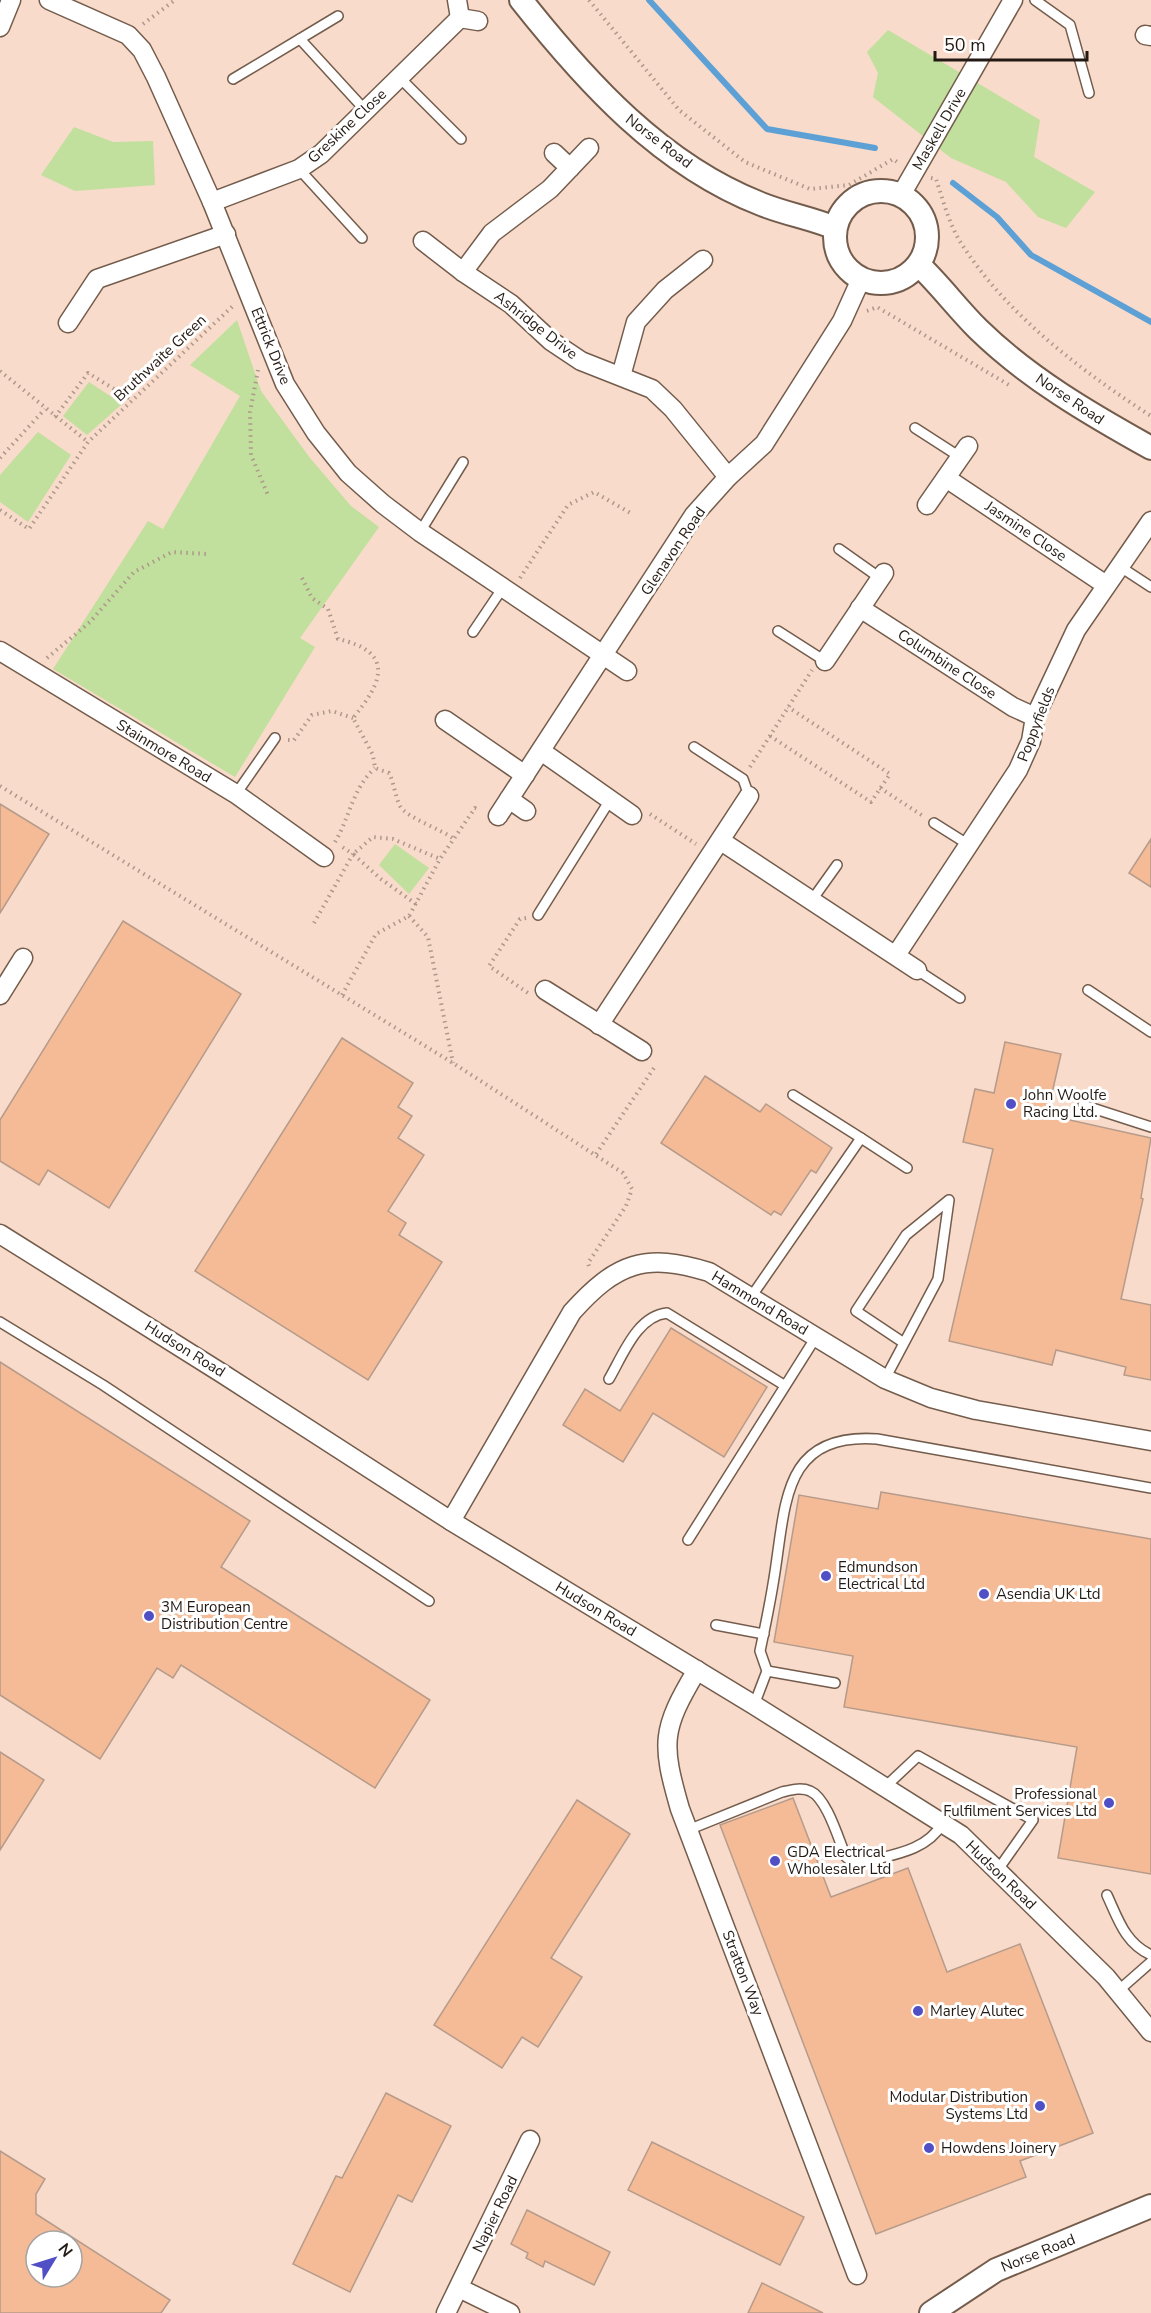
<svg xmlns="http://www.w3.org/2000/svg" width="1151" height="2313" font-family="'Nunito Sans',sans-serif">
<rect width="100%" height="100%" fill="#f8dbca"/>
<g fill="#c1df9d">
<polygon points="888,30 1040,120 1034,157 1095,192 1066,228 1038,217 1006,182 951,158 873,97 878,73 867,52"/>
<polygon points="74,127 113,142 153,141 155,185 75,191 41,175"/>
<polygon points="237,320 261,391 310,458 351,506 379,527 300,638 315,647 235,777 53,669 148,521 163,529 240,396 190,365"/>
<polygon points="89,382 122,404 87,435 63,416"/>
<polygon points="38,432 71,455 28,522 0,502 0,475"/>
<polygon points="395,844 429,868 409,894 379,865"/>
</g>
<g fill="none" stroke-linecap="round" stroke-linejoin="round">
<g stroke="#5ca0d5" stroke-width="6">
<polyline points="649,0 767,129 875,148"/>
<polyline points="953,183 997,217 1031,255 1151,322"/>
</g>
</g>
<g fill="#f5bb96" stroke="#b69b8b" stroke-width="1.5" fill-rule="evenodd">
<polygon points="0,804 49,834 0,913"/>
<polygon points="1151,839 1151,887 1129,873"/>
<polygon points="123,921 241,994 109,1208 48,1170 39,1185 0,1161 0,1120"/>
<polygon points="342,1038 413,1083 398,1107 412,1116 398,1138 424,1155 388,1211 406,1223 399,1235 442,1262 368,1380 195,1271"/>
<polygon points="1005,1042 1061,1054 1047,1115 1151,1138 1141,1198 1143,1199 1121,1299 1151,1305 1151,1380 1124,1375 1126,1367 1056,1350 1052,1365 949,1341 993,1149 963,1142 975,1089 994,1093"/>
<polygon points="705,1076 760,1112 766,1104 832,1148 816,1173 811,1170 781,1215 774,1211 771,1215 661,1143"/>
<polygon points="671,1328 767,1387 724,1457 653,1413 623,1462 563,1425 585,1389 620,1411"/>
<polygon points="0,1362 250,1521 221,1567 430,1700 375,1788 181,1665 173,1678 157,1668 100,1759 0,1695"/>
<polygon points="881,1492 1151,1539 1151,1874 1058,1858 1077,1747 844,1707 853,1656 774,1642 799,1495 878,1509"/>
<polygon points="0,1752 44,1780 0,1850"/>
<polygon points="793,1798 831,1897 908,1868 947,1972 1020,1944 1093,2133 1020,2161 1026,2177 876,2234 720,1825"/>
<polygon points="577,1800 630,1834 551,1958 582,1977 538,2047 522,2037 502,2068 434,2025"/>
<polygon points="386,2093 451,2126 412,2202 398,2195 350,2292 293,2264 336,2176 342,2178"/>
<polygon points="652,2142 804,2217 780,2265 628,2190"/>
<path d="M0 2151 45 2179 36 2194V2214L170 2300 161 2313H0ZM36 2241H72V2277H36Z"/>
<polygon points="527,2210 610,2252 594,2285 545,2261 543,2267 526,2258 528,2253 511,2244"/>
<polygon points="762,2283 823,2313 748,2313"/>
</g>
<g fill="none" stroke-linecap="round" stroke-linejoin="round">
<g stroke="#745c4c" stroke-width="12">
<g id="service">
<polyline points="1035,0 1070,25 1089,93"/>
<polyline points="300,39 365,110"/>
<polyline points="399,77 461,139"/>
<polyline points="233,79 338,16"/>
<polyline points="299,169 362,238"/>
<polyline points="915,428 960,457"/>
<polyline points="420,532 463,462"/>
<polyline points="839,549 880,578"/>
<polyline points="1119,566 1151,587"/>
<polyline points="778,631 825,661"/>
<polyline points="473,632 504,586"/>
<polyline points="694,747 743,779 749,796"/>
<polyline points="236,794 275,738"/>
<polyline points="934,823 969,845"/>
<polyline points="812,900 837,865"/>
<polyline points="538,915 610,800"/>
<polyline points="917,970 960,998"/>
<polyline points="1088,990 1151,1032"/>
<polyline points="793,1095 861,1138"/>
<polyline points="1083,1105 1151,1127"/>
<polyline points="751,1297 861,1138 907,1168"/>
<polyline points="0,1322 103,1385 429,1601"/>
<path d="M609 1379C623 1355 637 1316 667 1313L784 1385"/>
<polyline points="885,1379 938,1279 949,1200 906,1235 856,1311 904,1343"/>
<polyline points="688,1540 816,1337"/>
<polyline points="716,1625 764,1634"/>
<polyline points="767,1671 835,1683"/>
<path d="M754 1705 767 1671 760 1651C766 1623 772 1594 776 1565 786 1496 787 1433 877 1439L1151 1488"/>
<polyline points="884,1788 918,1756 1033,1820 997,1871"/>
<path d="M688 1830 782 1792C791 1790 801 1787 810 1791 827 1798 839 1841 846 1857L852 1862 861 1863C889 1855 926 1852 942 1824"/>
<path d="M1107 1895C1118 1919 1125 1943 1151 1955"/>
<polyline points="1118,1991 1151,1962"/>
</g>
</g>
<g stroke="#745c4c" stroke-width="21">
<g id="minor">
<polyline points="49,0 128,35 142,50 156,77 212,202 285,384 316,433 348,473 383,504 420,532 627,671"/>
<polyline points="457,0 460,18 478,21"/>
<polyline points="0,27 11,0"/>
<polyline points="1145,35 1151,36"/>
<polyline points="554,153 570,168"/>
<polyline points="901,195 1013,0"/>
<polyline points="212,202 299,169 321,154 460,18"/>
<polyline points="423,241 463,272 511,304 551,341 581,361 652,389 673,409 728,477"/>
<polyline points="463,272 492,233 550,189 589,148"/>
<polyline points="68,323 97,279 226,234"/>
<polyline points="621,376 636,322 665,290 703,260"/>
<polyline points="946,478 1106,585"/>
<polyline points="927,505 968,446"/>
<polyline points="860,608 1013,707 1035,717"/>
<polyline points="0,651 236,794 324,857"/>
<polyline points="825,661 884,573"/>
<polyline points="445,720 525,775"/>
<polyline points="541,751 632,815"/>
<polyline points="509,799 526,811"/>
<polyline points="498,816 694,515 728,477 764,444 842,321 861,279"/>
<polyline points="721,841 917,970"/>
<polyline points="896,955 1018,770 1031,741 1035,717 1076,630 1151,521"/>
<polyline points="545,990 642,1051"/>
<polyline points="0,995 23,958"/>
<polyline points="599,1025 749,796"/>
<polyline points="0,1234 223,1374 451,1521 754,1705 961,1835 1106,1977 1151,2032"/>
<path d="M451 1521 572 1312C616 1263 645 1252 709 1272L885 1379 931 1398 976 1410 1151 1441"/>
<path d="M697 1670C661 1730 661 1743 680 1809L857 2275"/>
<polyline points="459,2288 510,2313"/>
<polyline points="446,2313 530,2140"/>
</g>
</g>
<g stroke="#745c4c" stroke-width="26">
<g id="tertiary">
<path d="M521 0C586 82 661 165 761 204 786 214 811 218 835 228"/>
<circle cx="881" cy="237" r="46"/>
<path d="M919 265C940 285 957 308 978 329 1028 378 1090 414 1151 448"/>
<polyline points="931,2313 996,2270 1151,2206"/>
</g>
</g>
<g stroke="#ae988b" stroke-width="4" stroke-dasharray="1.5 4.5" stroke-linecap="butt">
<polyline points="589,0 679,110 745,162 810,189 849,185 893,159 900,164"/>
<polyline points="143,24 175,0"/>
<path d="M931 178 936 179C943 200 949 224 961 243 1007 315 1080 370 1151 416"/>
<polyline points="867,311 877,307 1009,385"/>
<polyline points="258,370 250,412 251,455 268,495"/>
<polyline points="0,371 88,442"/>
<polyline points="55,417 88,373 132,400"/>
<polyline points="0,458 45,409"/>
<polyline points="0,510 29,529 88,442 235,304"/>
<path d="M302 578 312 598 328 609 338 639C395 652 383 682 353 718L373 755 375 768 389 773C394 783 395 796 400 806 407 818 441 829 454 839"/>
<polyline points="520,578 568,505 594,492 632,514"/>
<polyline points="47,658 90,622 134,572 172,552 208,554"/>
<polyline points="770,736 871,802 890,774 788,707"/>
<polyline points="288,740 294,740 312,715 332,711 353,718"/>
<polyline points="750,767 812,670"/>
<polyline points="0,786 453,1063 623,1173 632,1189 626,1206 588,1263 590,1270"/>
<polyline points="880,788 923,816"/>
<polyline points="650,814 696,844"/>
<path d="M335 842C350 817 352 789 375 768"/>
<polyline points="416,904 381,879 353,854 373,837 393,839 440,859"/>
<polyline points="409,916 428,937 453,1063"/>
<polyline points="526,918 520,919 489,966 528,993"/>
<polyline points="314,923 353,854 339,845"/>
<polyline points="342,995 376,934 409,916 440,859 475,808 480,810"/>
<polyline points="596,1154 656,1065"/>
</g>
<use href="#service" stroke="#fff" stroke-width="9"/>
<use href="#minor" stroke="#fff" stroke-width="18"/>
<use href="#tertiary" stroke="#fff" stroke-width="22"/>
</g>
<g fill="#504fc5" stroke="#fff" stroke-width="2">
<circle cx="1011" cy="1104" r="6"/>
<circle cx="826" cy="1576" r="6"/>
<circle cx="984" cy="1594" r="6"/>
<circle cx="149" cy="1616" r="6"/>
<circle cx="1109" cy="1803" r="6"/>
<circle cx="775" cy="1861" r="6"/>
<circle cx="918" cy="2011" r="6"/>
<circle cx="1040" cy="2106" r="6"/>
<circle cx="929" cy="2148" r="6"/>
</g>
<g text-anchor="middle" stroke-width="6" stroke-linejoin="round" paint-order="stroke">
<g font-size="15" fill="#241a14" stroke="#fff">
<text transform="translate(347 126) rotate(-43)" y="5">Greskine Close</text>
<text transform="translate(939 129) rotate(-60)" y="5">Maskell Drive</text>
<text transform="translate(659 141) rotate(37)" y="5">Norse Road</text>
<text transform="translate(536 325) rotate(38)" y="5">Ashridge Drive</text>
<text transform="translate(271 346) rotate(68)" y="5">Ettrick Drive</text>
<text transform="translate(160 358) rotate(-43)" y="5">Bruthwaite Green</text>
<text transform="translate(1070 399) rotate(34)" y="5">Norse Road</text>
<text transform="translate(1026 531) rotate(34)" y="5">Jasmine Close</text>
<text transform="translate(673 551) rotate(-56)" y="5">Glenavon Road</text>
<text transform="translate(947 664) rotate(33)" y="5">Columbine Close</text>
<text transform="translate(1036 724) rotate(-69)" y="5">Poppyfields</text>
<text transform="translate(164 751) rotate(31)" y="5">Stainmore Road</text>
<text transform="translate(760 1303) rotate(31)" y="5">Hammond Road</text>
<text transform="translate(185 1349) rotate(32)" y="5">Hudson Road</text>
<text transform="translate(596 1609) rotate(31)" y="5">Hudson Road</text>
<text transform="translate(1001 1875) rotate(44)" y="5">Hudson Road</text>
<text transform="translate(743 1973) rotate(69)" y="5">Stratton Way</text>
<text transform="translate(495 2214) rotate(-64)" y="5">Napier Road</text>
<text transform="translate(1038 2253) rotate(-22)" y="5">Norse Road</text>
</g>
<g font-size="15" fill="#241a14" stroke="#fff" text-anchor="start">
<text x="1023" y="1100">John Woolfe<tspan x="1023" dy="17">Racing Ltd.</tspan></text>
<text x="838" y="1572">Edmundson<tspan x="838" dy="17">Electrical Ltd</tspan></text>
<text x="996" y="1599">Asendia UK Ltd</text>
<text x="161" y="1612">3M European<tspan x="161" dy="17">Distribution Centre</tspan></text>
<text x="1097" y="1799" text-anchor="end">Professional<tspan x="1097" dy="17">Fulfilment Services Ltd</tspan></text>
<text x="787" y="1857">GDA Electrical<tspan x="787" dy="17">Wholesaler Ltd</tspan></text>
<text x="930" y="2016">Marley Alutec</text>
<text x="1028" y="2102" text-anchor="end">Modular Distribution<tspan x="1028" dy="17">Systems Ltd</tspan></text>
<text x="941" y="2153">Howdens Joinery</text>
</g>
</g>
<g transform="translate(54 2259) rotate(52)"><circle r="28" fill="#ffffff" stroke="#a7a3a1" stroke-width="1.5"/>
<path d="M0-4.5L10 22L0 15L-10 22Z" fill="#504fc5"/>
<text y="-9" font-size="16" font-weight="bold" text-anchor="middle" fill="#241a14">N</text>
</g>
<path d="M935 51v9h152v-9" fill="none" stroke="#241a14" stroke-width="3"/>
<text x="944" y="51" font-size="18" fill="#241a14" stroke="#ffffff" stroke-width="4.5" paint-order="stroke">50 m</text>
</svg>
